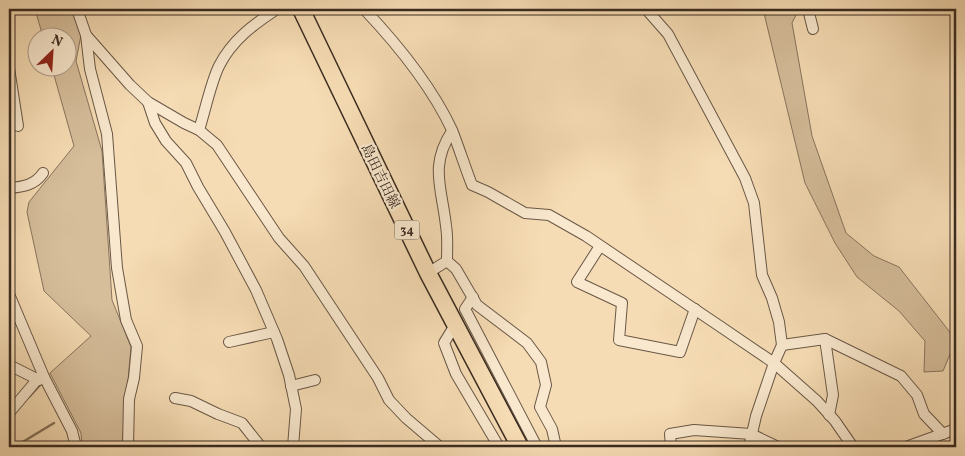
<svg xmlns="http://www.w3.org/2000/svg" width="965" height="456" font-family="Vollkorn,'Noto Serif JP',serif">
<rect width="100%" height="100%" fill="#f6dcb4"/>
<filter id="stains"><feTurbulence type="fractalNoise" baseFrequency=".004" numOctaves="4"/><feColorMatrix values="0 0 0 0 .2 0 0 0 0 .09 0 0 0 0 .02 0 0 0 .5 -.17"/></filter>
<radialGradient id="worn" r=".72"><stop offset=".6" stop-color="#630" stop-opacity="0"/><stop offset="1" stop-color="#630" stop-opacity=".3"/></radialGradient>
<g fill="#d6be9b" stroke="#88745e">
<polygon points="35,9 71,9 81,35 76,61 102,151 112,300 131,347 122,447 82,447 81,433 50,373 91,336 44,291 27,212 29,202 74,146 52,68 68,68 68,38 43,37"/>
<polygon points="763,9 797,9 798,11 792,23 812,136 846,233 874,256 899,267 956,340 943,371 924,372 925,341 899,311 857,277 835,243 805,183"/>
</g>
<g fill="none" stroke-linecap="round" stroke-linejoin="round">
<g stroke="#84715b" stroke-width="2.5">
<polyline points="29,397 41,384"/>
<polyline points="9,438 16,446"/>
<polyline points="16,446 54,423"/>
</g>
<g stroke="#695746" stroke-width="12">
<g id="minor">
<polyline points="77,9 86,35 90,69 107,134 117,268 126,320 137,346 134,378 129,399 128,447"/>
<path d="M364 9C398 45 431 85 452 130 459 148 465 167 472 185L488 192 525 213 549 215 586 236 721 327 774 363 817 401 835 421 853 447"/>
<polyline points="646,9 668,34 745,178 754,203 762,275 772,298 779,322 782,345 774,363 756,416 749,447"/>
<polyline points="808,9 813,29"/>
<polyline points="86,35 130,85 148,102 184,123 199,130 217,145 279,238 304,266 378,378 389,400 406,418 440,447"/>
<polyline points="9,68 18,126"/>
<polyline points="148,102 155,123 166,141 186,163 198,187 225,232 256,290 277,339 289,375 296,409 293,447"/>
<path d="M199 130C205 111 211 82 219 66 232 40 254 24 277 9"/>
<path d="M452 131C429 166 442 188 446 226 448 237 447 249 447 261L456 269 477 305 527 343 541 362 546 385 540 407 552 429 556 447"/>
<path d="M9 188C23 187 35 185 43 173"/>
<polyline points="600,246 577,282 622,303 619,340 680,352 695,309"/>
<polyline points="428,273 447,261"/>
<polyline points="9,294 44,377 72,431 76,447"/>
<polyline points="473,297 465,309 537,447"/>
<polyline points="455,325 444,343 456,374 499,447"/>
<polyline points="825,339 833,395 829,415"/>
<polyline points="229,342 274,332"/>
<polyline points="782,345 825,339 901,376 917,395 924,414 943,434"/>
<polyline points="9,365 39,380"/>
<polyline points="291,386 315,380"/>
<polyline points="175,398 191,401 218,414 242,423 261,447"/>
<polyline points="9,413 36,381 44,377"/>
<polyline points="671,447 670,434 694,430 751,434 778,447"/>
<polyline points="906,447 956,429"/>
</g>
</g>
<g stroke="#3a2b21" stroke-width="19">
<polyline id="primary" points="301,9 428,273 520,447"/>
</g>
<use href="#minor" stroke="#f9e8ce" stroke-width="10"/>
<use href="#primary" stroke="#f6dcb4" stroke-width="16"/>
</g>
<g text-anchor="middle" stroke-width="4.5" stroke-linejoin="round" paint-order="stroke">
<rect fill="#f9e8ce" stroke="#736455" stroke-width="1" x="394.5" y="220.5" width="25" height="19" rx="4"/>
<g font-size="12" font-weight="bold" fill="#3a2b21">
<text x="407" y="234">34</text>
</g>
<g font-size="14" fill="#3a2b21" stroke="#f9e8ce">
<text transform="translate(381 176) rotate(64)" y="5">島田吉田線</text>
</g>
</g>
<rect width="965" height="456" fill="none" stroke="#f6dcb4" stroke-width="30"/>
<rect x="10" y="10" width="945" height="436" fill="none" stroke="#3a2b21" stroke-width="2.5"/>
<rect x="15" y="15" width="935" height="426" fill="none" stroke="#3a2b21"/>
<g transform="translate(52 52) rotate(25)"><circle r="24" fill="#f9e8ce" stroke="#ad9c89"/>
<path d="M0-4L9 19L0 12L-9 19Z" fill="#8f2418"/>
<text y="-8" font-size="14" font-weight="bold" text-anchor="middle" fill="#3a2b21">N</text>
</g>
<rect width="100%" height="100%" filter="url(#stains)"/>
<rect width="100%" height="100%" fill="url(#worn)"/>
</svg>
